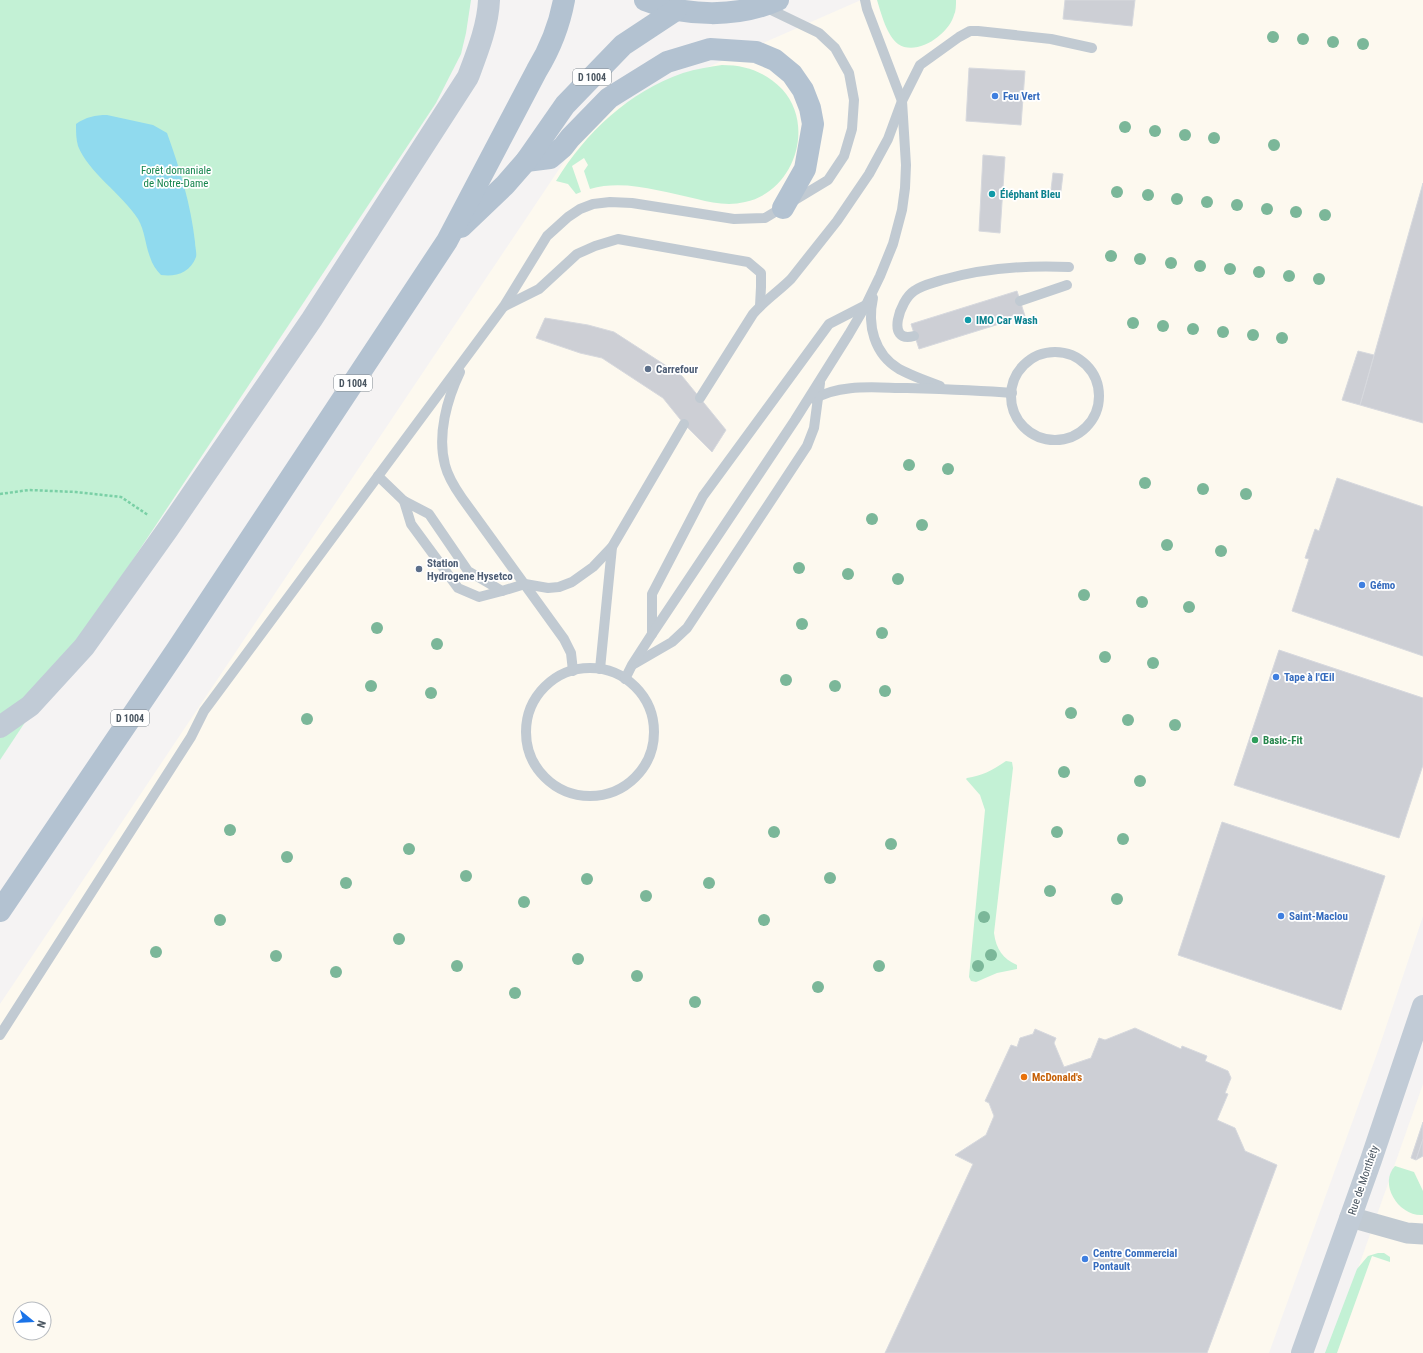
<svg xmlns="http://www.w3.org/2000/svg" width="1423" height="1353" font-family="'Roboto Condensed',sans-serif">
<rect width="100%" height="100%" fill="#f5f3f3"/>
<g fill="#fdf9ef" fill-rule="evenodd">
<path d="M861 0H1423V916L1379 1048 1269 1353H0V1004L594 117ZM20 1309H44V1333H20Z"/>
<polygon points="1423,1084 1423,1353 1328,1353 1390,1178"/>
</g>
<g fill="#c3f1d5">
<polygon points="0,0 471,0 466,33 461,54 436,103 0,760"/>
<path d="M877 0H956C956 5 956 11 954 15 949 34 917 57 898 44 887 36 881 13 877 0Z"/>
<path d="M722 65C746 65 765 72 782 89 816 126 794 192 745 202 729 206 713 203 697 199 662 192 625 179 590 189L584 171 588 165 584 158 572 166 581 192 576 194 568 184 556 181C586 132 629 92 683 73 696 69 709 67 722 65Z"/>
<path d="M1006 761 1012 762 1013 768 994 933C996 949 1003 959 1017 965V969L997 973 976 982 971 981 969 977 985 810 980 795 966 779 967 778C982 776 993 770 1006 761Z"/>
<path d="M1395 1166 1414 1172 1423 1191V1215C1399 1217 1378 1184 1395 1166Z"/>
<polygon points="1378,1253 1384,1253 1390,1257 1390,1262 1372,1256 1337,1353 1325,1353 1357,1269 1368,1256"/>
</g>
<path fill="#90daee" d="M107 115 153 125 167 133C180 169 191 205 195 242 195 247 197 253 196 257 190 273 176 277 161 275 156 270 152 264 150 257 145 244 145 231 138 219 122 194 88 172 78 146 76 139 76 132 76 124 86 117 95 115 107 115Z"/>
<g fill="#cdcfd5" stroke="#d7d9de">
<polygon points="1065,0 1135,0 1132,26 1063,19"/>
<polygon points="969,68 1025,71 1021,125 966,121"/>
<polygon points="983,155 1005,157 1000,233 979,231"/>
<polygon points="1053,173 1063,174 1060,199 1050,198"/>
<polygon points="1423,183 1423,423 1360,405"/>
<polygon points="1017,291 1025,316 919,349 911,324"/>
<polygon points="545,318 588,325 614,332 682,376 726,430 712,452 684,424 663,398 602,358 580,353 536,338"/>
<polygon points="1358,351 1374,355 1360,405 1342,400"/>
<polygon points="1337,478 1423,507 1423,656 1292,611 1309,559 1305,558 1315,529 1319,531"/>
<polygon points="1279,650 1423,698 1423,765 1399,838 1234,785"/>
<polygon points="1222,822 1385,876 1341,1010 1178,955"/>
<polygon points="1135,1028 1181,1049 1182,1046 1207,1056 1205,1061 1228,1071 1231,1078 1225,1093 1228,1094 1217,1120 1235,1128 1245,1151 1277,1165 1207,1353 885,1353 973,1164 955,1155 986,1135 994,1116 989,1103 985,1101 1011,1045 1017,1047 1020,1038 1033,1034 1035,1029 1056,1038 1054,1043 1064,1067 1091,1058 1099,1038 1105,1040"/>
<polygon points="1423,1122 1423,1139 1416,1160 1411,1158"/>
<polygon points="1423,1139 1423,1156 1416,1160"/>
</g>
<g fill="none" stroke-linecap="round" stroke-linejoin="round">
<polyline stroke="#7ad0a6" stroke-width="2.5" stroke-dasharray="3 2" stroke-linecap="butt" points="0,494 29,490 76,492 121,497 148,515"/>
<g stroke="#c1cad2" stroke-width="10">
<path d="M873 298C867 325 874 354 899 369 912 376 926 381 940 386"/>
<polyline points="1020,301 1067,285"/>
<polyline points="505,306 539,289 577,254 595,246 618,239 748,262 761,273 761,287 760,306"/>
<path d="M914 336C885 344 900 300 914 291 922 285 933 283 942 280 984 268 1026 265 1069 267"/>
<circle cx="1055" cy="396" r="44"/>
<path d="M460 372C447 399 437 435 445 465 448 477 455 488 462 498L564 639 571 653 573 671"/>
<path d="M700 398 753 314C764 301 779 291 791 279L837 221 869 174 888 139 902 101 920 65 959 37 970 31H978L1051 39 1092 48"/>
<path d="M814 399C841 383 877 388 907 388 942 389 977 390 1012 393"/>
<polyline points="378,476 404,501 429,514 468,571 502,591 525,584 548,588 559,587 572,582 593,567 612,547 684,424"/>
<polyline points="404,501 411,524 458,588 479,597 502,591"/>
<polyline points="652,634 652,594 703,496 829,324 866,305"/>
<polyline points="634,664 672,642 687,628 807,446 814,428 820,383"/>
<circle cx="590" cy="732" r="64"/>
<polyline points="600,669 612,547"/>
<polyline points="625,679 632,665 652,634 795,420 849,334 866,305 880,276 893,244 902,210 905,188 906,165 902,101 867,9 865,0"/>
<polyline points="0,1035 191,737 204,711 504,306 547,236 568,217 580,209 593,204 610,202 632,203 734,219 765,218 828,180 844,156 852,129 854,100 849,73 835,48 819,33 765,7"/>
</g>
<polyline stroke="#c1cad2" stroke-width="21" points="1350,1217 1407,1233 1423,1234"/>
<g stroke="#c1cbd6" stroke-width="22">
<path d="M0 727 30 706 84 647 168 529 312 319 468 77C477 53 488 26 489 0"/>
<polyline points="1302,1353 1371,1160 1423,1006"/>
</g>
<g stroke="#b3c2d1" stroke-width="22">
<path d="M645 0C686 17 737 18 778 0"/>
<polyline points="526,161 550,158 563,147 570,138 609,98 667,62 710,49 756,52 775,60 792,74 803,90 810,108 813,124 805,169 783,208"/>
<polyline points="461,227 505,185 526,161 565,105 623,45 676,10"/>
<path d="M0 911 178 648 447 241 537 70C551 47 559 27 564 0"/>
</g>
</g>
<g fill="#7bb799">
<circle cx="1273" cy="37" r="6"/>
<circle cx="1303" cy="39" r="6"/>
<circle cx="1333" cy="42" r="6"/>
<circle cx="1363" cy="44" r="6"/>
<circle cx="1125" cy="127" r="6"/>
<circle cx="1155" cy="131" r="6"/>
<circle cx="1185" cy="135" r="6"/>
<circle cx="1214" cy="138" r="6"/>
<circle cx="1274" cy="145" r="6"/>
<circle cx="1117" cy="192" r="6"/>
<circle cx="1148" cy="195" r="6"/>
<circle cx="1177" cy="199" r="6"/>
<circle cx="1207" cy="202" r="6"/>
<circle cx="1237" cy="205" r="6"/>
<circle cx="1267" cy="209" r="6"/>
<circle cx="1296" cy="212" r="6"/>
<circle cx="1325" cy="215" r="6"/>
<circle cx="1111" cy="256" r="6"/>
<circle cx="1140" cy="259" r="6"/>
<circle cx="1171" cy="263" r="6"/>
<circle cx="1200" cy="266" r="6"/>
<circle cx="1230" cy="269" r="6"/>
<circle cx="1259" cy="272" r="6"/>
<circle cx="1289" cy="276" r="6"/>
<circle cx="1319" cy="279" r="6"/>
<circle cx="1133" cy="323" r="6"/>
<circle cx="1163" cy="326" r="6"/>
<circle cx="1193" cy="329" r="6"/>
<circle cx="1223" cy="332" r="6"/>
<circle cx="1253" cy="335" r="6"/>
<circle cx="1282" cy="338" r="6"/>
<circle cx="909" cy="465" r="6"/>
<circle cx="948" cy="469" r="6"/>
<circle cx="1145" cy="483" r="6"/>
<circle cx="1203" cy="489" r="6"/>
<circle cx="1246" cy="494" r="6"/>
<circle cx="872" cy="519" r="6"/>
<circle cx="922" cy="525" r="6"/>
<circle cx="1167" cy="545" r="6"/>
<circle cx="1221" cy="551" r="6"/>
<circle cx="799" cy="568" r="6"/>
<circle cx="848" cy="574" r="6"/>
<circle cx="898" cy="579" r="6"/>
<circle cx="1084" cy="595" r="6"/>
<circle cx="1142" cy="602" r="6"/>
<circle cx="1189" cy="607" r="6"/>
<circle cx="802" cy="624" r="6"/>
<circle cx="377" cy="628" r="6"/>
<circle cx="882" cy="633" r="6"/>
<circle cx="437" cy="644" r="6"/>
<circle cx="1105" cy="657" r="6"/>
<circle cx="1153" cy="663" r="6"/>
<circle cx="786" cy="680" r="6"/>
<circle cx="371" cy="686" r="6"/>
<circle cx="835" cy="686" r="6"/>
<circle cx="885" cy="691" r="6"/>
<circle cx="431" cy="693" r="6"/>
<circle cx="1071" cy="713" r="6"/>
<circle cx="307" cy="719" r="6"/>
<circle cx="1128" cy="720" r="6"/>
<circle cx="1175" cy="725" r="6"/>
<circle cx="1064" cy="772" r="6"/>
<circle cx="1140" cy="781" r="6"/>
<circle cx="230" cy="830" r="6"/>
<circle cx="774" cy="832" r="6"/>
<circle cx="1057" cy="832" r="6"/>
<circle cx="1123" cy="839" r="6"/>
<circle cx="891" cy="844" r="6"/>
<circle cx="409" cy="849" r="6"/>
<circle cx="287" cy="857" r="6"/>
<circle cx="466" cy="876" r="6"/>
<circle cx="830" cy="878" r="6"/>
<circle cx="587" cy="879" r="6"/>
<circle cx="346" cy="883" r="6"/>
<circle cx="709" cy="883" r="6"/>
<circle cx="1050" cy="891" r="6"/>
<circle cx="646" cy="896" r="6"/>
<circle cx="1117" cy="899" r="6"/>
<circle cx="524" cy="902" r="6"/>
<circle cx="984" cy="917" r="6"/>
<circle cx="220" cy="920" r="6"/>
<circle cx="764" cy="920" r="6"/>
<circle cx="399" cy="939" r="6"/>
<circle cx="156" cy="952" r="6"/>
<circle cx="991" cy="955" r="6"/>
<circle cx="276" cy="956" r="6"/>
<circle cx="578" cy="959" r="6"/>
<circle cx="457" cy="966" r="6"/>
<circle cx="879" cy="966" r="6"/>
<circle cx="978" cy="966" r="6"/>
<circle cx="336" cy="972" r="6"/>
<circle cx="637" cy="976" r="6"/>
<circle cx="818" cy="987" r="6"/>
<circle cx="515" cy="993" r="6"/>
<circle cx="695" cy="1002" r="6"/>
</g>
<g fill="#3f7fe0" stroke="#fff" stroke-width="1.5">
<circle cx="995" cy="96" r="4"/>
<circle cx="1362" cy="585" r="4"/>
<circle cx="1276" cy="677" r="4"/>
<circle cx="1281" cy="916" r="4"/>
<circle cx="1085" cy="1259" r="4"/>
</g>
<g fill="#0f9aa8" stroke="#fff" stroke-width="1.5">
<circle cx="992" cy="194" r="4"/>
<circle cx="968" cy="320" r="4"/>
</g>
<g fill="#5c6f8a" stroke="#fff" stroke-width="1.5">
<circle cx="648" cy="369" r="4"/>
<circle cx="419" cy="569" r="4"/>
</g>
<circle fill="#2e9e5b" stroke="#fff" stroke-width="1.5" cx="1255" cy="740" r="4"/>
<circle fill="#e8710a" stroke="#fff" stroke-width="1.5" cx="1024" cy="1077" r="4"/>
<g text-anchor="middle" stroke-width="3.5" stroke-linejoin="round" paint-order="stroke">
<g fill="#fff" stroke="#808990" stroke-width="1">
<rect x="573" y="69" width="38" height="16" rx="3"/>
<rect x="334" y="375" width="38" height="16" rx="3"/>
<rect x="111" y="710" width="38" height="16" rx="3"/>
</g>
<g font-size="10" font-weight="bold" fill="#4a5661">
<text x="592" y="81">D 1004</text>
<text x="353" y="387">D 1004</text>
<text x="130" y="722">D 1004</text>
</g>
<g font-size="11" font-weight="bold" fill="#366cbe" stroke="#fff" text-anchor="start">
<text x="1003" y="100">Feu Vert</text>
<text x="1370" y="589">Gémo</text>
<text x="1284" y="681">Tape à l'Œil</text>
<text x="1289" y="920">Saint-Maclou</text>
<text x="1093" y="1257">Centre Commercial<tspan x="1093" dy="13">Pontault</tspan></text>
</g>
<g font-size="11" fill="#17864f" stroke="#fff">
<text x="176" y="174">Forêt domaniale<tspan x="176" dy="13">de Notre-Dame</tspan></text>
</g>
<g font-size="11" font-weight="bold" fill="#0d838f" stroke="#fff" text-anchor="start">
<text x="1000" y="198">Éléphant Bleu</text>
<text x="976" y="324">IMO Car Wash</text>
</g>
<g font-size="11" font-weight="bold" fill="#4e5e75" stroke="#fff" text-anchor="start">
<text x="656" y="373">Carrefour</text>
<text x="427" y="567">Station<tspan x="427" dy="13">Hydrogene Hysetco</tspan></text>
</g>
<g font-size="11" font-weight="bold" fill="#27864d" stroke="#fff" text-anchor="start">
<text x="1263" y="744">Basic-Fit</text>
</g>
<g font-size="11" font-weight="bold" fill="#c56008" stroke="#fff" text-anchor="start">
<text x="1032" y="1081">McDonald's</text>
</g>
<g font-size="11" fill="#4a5661" stroke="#fff">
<text transform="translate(1363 1180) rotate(-71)" y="4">Rue de Monthéty</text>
</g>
</g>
<g transform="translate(32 1321) rotate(108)"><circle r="19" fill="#ffffff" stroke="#b7bbc0"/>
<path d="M0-3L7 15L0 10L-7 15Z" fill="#1a73e8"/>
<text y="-6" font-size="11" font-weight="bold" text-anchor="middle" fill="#4a5661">N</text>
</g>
</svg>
